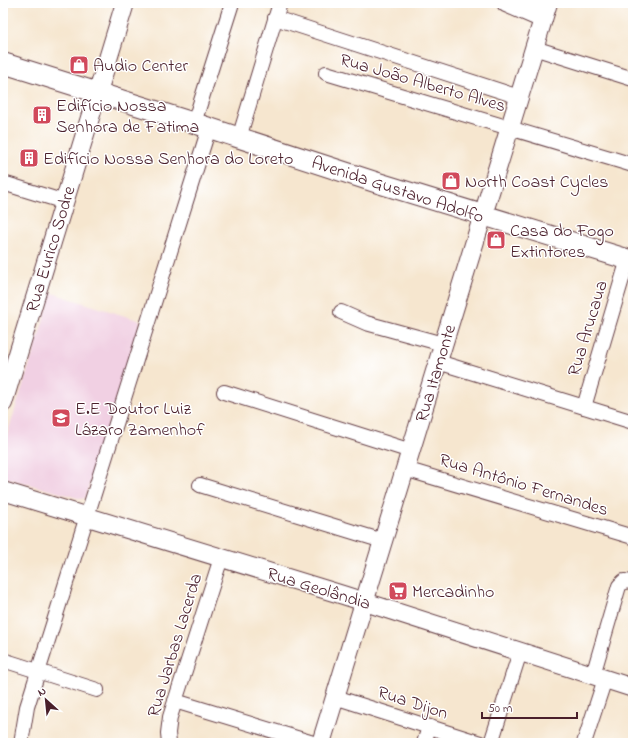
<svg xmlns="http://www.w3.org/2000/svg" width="636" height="746" font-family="'Indie Flower',sans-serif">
<rect width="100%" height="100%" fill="#fff"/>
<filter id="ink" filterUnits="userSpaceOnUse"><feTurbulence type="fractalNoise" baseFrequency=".025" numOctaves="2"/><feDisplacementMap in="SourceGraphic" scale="8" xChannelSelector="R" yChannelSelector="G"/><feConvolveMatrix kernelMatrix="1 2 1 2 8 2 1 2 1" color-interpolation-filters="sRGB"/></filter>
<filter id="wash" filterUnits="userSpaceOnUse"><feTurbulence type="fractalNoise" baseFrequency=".012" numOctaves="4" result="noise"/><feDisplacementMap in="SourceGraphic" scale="16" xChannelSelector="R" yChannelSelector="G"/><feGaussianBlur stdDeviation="0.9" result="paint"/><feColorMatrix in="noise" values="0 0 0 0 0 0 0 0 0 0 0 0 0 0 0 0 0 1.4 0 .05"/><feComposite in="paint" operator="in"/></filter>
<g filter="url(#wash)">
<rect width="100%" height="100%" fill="#f6e6cf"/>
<polygon fill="#f1d0e3" points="52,293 141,321 85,498 81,499 3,477 3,448"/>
</g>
<g filter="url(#ink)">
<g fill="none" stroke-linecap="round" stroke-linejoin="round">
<g stroke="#643d44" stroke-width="16">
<g id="minor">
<polyline points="275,18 519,97"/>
<polyline points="534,48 633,79"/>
<polyline points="326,73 633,165"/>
<polyline points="194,123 232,3"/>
<polyline points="239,138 280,3"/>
<polyline points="3,183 65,202"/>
<polyline points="341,312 366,323 443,344"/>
<polyline points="438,362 633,422"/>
<polyline points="224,392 411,451"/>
<polyline points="584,407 628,259"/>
<polyline points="405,469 633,537"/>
<polyline points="200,485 383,541"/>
<polyline points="3,660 97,690"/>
<polyline points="593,675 619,586 624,581 633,582"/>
<polyline points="335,697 480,743"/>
<polyline points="175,701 313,743"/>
<polyline points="21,743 27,707 209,128"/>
<polyline points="169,743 168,733 170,717 221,558"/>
<polyline points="424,743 429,727"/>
<polyline points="491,743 520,652"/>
<polyline points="584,743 605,679"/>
</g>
</g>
<g stroke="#643d44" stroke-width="20">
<g id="tertiary">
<polyline points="506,3 543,19"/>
<polyline points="3,403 125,3"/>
<polyline points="3,491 343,595 633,688"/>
<polyline points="321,743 548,3"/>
</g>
</g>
<g stroke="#643d44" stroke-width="22">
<polyline id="secondary" points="3,63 194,123 375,182 633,261"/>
</g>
<use href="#minor" stroke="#fff" stroke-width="14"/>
<use href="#tertiary" stroke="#fff" stroke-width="18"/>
<use href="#secondary" stroke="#fff" stroke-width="20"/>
</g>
</g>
<defs>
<g id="shop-square" transform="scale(1)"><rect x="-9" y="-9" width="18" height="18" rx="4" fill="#d1495b" stroke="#fff"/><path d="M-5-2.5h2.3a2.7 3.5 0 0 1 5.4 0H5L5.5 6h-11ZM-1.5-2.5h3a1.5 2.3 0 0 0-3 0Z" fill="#fff"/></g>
<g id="building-square" transform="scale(1)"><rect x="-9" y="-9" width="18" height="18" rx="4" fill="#d1495b" stroke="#fff"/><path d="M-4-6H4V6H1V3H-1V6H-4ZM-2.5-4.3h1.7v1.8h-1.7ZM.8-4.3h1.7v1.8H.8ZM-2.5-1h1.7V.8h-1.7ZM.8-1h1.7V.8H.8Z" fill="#fff"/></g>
<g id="school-square" transform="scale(1)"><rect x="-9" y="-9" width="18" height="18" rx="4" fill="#d1495b" stroke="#fff"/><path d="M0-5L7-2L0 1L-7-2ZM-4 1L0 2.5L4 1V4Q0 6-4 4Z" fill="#fff"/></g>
<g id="supermarket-square" transform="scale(1)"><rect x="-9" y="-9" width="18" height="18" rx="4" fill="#d1495b" stroke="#fff"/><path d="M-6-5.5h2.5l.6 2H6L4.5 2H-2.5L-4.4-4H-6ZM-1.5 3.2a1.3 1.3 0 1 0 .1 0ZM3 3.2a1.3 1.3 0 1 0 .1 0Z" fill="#fff"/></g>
</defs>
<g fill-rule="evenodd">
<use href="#shop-square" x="79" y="65"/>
<use href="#building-square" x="42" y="115"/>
<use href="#building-square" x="29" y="158"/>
<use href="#shop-square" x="451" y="181"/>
<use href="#shop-square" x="496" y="240"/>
<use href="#school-square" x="61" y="418"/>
<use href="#supermarket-square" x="398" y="591"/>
</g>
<g text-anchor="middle" stroke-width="3" stroke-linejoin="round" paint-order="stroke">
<g font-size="18" fill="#4a1f2b" stroke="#fff" text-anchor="start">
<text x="93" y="71">Audio Center</text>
<text x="56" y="111">Edifício Nossa<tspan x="56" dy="21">Senhora de Fatima</tspan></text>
<text x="43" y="164">Edifício Nossa Senhora do Loreto</text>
<text x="465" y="187">North Coast Cycles</text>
<text x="510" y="236">Casa do Fogo<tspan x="510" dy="21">Extintores</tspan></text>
<text x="75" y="414">E.E Doutor Luiz<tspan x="75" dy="21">Lázaro Zamenhof</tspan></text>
<text x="412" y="597">Mercadinho</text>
</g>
<g font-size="18" fill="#4a1f2b" stroke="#fff">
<text transform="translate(423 82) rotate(16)" y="6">Rua João Alberto Alves</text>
<text transform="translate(398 189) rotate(18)" y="6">Avenida Gustavo Adolfo</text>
<text transform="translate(50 249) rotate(-73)" y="6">Rua Eurico Sodre</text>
<text transform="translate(587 328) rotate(-73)" y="6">Rua Arucaua</text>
<text transform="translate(435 373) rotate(-73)" y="6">Rua Itamonte</text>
<text transform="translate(524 484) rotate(17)" y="6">Rua Antônio Fernandes</text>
<text transform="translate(319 588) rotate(17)" y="6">Rua Geolândia</text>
<text transform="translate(174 645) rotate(-73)" y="6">Rua Jarbas Lacerda</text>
<text transform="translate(413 702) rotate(18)" y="6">Rua Dijon</text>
</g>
</g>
<rect width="636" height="746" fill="none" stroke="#fff" stroke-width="16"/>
<g transform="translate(46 700) rotate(333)" stroke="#ffffff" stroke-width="3" paint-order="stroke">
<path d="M0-3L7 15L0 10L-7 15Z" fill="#4a1f2b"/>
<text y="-6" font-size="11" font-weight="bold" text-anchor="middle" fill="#4a1f2b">N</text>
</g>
<path d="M482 712v6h95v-6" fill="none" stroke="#4a1f2b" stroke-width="2"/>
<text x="488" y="712" font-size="12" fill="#4a1f2b" stroke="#ffffff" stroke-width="3" paint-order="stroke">50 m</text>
</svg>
